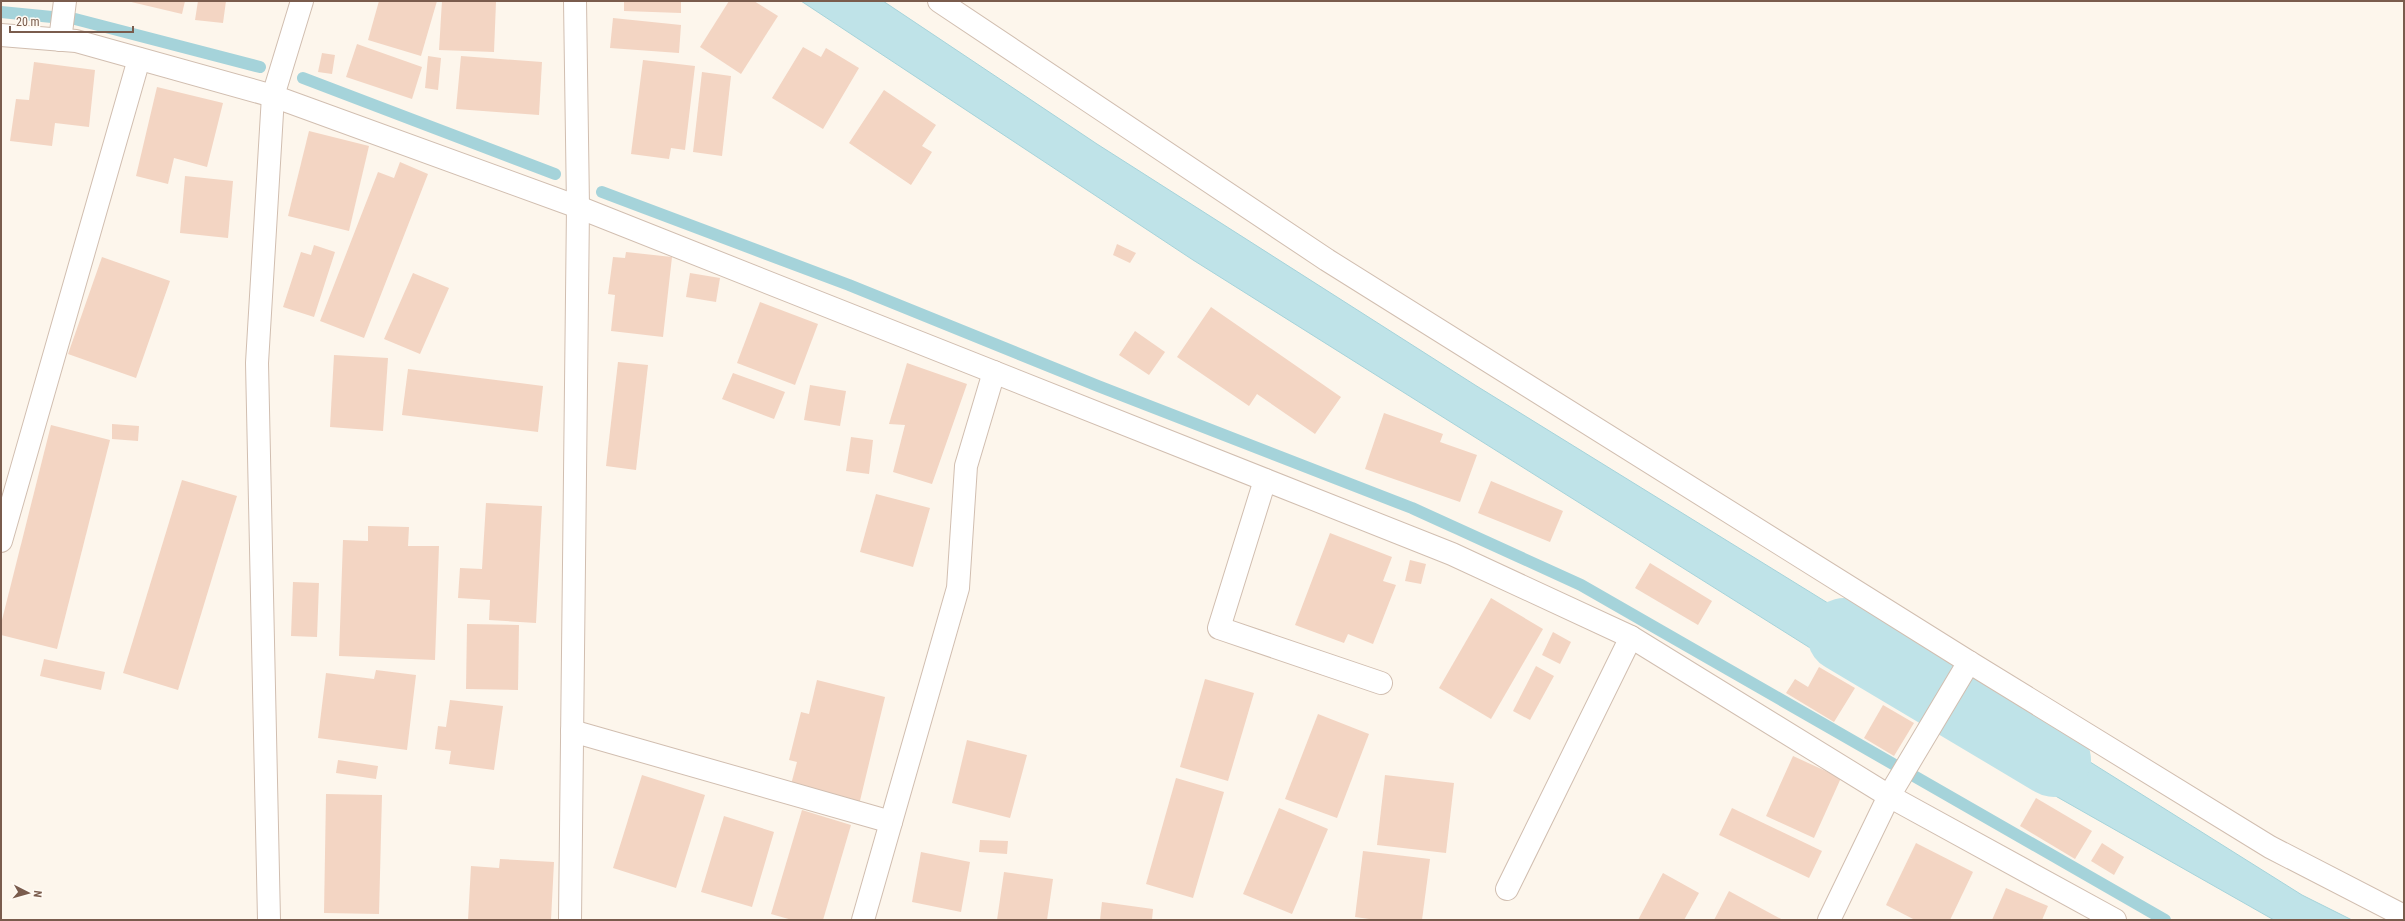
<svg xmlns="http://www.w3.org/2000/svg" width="2405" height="921" font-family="'Roboto Condensed',sans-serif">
<rect width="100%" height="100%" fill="#fdf6ec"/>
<g fill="#bfe3e8" stroke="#a5d3da">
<polygon points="801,1 883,1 1097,144 1475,385 1933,668 1935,683 1912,712 1193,260"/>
<polygon points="1977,691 2302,895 2352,920 2274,920 1948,735"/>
</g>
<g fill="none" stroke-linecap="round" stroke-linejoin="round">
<g stroke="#a5d3da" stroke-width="12">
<polyline points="1,12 52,17"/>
<polyline points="75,19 260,67"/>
<polyline points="303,78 555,174"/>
<polyline points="602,192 849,285 1098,386 1412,508 1581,585 2165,920"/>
</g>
<polyline stroke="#bfe3e8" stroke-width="74" points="1844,635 2054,760"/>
</g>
<g fill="#f3d5c3">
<polygon points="127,1 185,1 182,14"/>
<polygon points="198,1 226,1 223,23 195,20"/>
<polygon points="379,1 437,1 421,56 368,40"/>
<polygon points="442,1 496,2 494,52 439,50"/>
<polygon points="624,1 681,1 681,13 624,11"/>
<polygon points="729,1 754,1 778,16 741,74 700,47"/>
<polygon points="613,18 681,25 679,53 610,48"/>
<polygon points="357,44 422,67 412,99 346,77"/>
<polygon points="803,47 821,57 826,48 859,68 823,129 772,98"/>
<polygon points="322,53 335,55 332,74 318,72"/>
<polygon points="428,56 441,58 438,90 425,88"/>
<polygon points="461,56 542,62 539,115 456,109"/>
<polygon points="643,60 695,66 685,150 671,148 669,159 631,154"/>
<polygon points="34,62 95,70 89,127 55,123 52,146 10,141 16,99 29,100"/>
<polygon points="702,72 731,76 722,156 693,152"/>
<polygon points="157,87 223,103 207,167 174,158 168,184 136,176"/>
<polygon points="884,90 936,125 922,146 932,152 911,185 849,143"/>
<polygon points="309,131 369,146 349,231 288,216"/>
<polygon points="400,162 428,174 364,338 320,321 378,172 394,178"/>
<polygon points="185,176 233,181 228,238 180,233"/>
<polygon points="1117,244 1136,253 1130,263 1113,255"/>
<polygon points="314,245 335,252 314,317 283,307 301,252 311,255"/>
<polygon points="626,252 672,257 663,337 611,331 615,295 608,294 613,257 625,258"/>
<polygon points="102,257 170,281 136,378 68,354"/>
<polygon points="413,273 449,288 420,354 384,339"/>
<polygon points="690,273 720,278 716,302 686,297"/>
<polygon points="760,302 818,324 795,385 737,363"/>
<polygon points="1211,307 1341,397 1315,434 1257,394 1249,406 1177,357"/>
<polygon points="1135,331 1165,352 1149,375 1119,355"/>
<polygon points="334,355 388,358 383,431 330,427"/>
<polygon points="618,362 648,365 636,470 606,466"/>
<polygon points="907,363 967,384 932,484 893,472 905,425 889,424"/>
<polygon points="408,369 543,386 538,432 402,415"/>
<polygon points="733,373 785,392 774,419 722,399"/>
<polygon points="810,385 846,391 840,426 804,420"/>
<polygon points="1384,413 1443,434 1440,442 1477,455 1460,502 1365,469"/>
<polygon points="112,424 139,426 138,441 112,439"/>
<polygon points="51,425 110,440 57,649 1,635 1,624"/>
<polygon points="851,437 873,440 869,474 846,471"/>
<polygon points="182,480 237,496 178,690 123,673"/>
<polygon points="1491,481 1563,511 1550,542 1478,513"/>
<polygon points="876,494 930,508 913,567 860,552"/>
<polygon points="486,503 542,506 536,623 489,620 490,600 458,598 460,568 482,569"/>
<polygon points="368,526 409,527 408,546 439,546 435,660 339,656 343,540 368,541"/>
<polygon points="1330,533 1392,557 1383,581 1396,585 1373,644 1348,634 1344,643 1295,625"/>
<polygon points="1410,560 1426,564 1421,584 1405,581"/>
<polygon points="1650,563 1712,601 1698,625 1635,588"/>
<polygon points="293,582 319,583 317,637 291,636"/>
<polygon points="1491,598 1543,629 1491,719 1439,688"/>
<polygon points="467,624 519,625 518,690 466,689"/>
<polygon points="1553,632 1571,642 1560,664 1542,655"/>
<polygon points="44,659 105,672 101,690 40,676"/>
<polygon points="1536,666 1554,676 1530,720 1513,711"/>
<polygon points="1819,667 1855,688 1834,722 1786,693 1795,679 1808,687"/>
<polygon points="376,670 416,675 407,750 318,738 326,673 374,679"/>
<polygon points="1205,679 1254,693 1228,781 1180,767"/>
<polygon points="817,680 885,697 858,809 789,792 797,762 789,760 801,712 809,714"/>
<polygon points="450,700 503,706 494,770 449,764 451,751 435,749 438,726 446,727"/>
<polygon points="1883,705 1914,723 1894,756 1864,738"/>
<polygon points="1318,714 1369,734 1337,818 1285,799"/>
<polygon points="967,740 1027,755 1010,818 952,803"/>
<polygon points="1793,756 1841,778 1814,838 1766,816"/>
<polygon points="338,760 378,766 376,779 336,773"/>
<polygon points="642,775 705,795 676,888 613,868"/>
<polygon points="1385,775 1454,783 1446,853 1377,845"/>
<polygon points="1176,778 1224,792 1193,898 1146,884"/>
<polygon points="326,794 382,795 379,914 324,913"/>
<polygon points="2036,798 2092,831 2075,859 2020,826"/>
<polygon points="1279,808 1328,829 1292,914 1243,894"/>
<polygon points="1732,808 1822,851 1809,878 1719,835"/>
<polygon points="802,810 851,825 823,920 792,920 771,914"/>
<polygon points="724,816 774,832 752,907 701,892"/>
<polygon points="980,840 1008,841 1007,854 979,852"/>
<polygon points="1916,843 1973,872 1950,920 1915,920 1886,905"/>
<polygon points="2102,843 2124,857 2114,875 2091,861"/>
<polygon points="1363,851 1430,859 1422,920 1376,920 1355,917"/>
<polygon points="921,852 970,862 961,912 912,902"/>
<polygon points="500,859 554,862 551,920 468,920 471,866 499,868"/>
<polygon points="1004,872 1053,879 1047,920 997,920"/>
<polygon points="1663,873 1699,893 1684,920 1638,920"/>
<polygon points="2006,888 2048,906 2042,920 1992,920"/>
<polygon points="1729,891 1783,920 1714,920"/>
<polygon points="1102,902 1153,909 1152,920 1100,920"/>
</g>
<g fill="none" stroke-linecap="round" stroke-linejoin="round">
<g stroke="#d1beb0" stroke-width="24">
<g id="minor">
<polyline points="939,1 1327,260 1969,662 2270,847 2404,916"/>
<polyline points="1,35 76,41 273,96 578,207 1452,554 1631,637 1889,796 2115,920"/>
<polyline points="60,40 65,1"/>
<polyline points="1265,480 1219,628 1381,683"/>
<polyline points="1,541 139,59"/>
<polyline points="572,731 891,822"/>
<polyline points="1507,889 1631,637"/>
<polyline points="269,920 257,363 273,96 302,1"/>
<polyline points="570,920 578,207 575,1"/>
<polyline points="863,920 958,588 966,466 994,372"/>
<polyline points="1829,920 1889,796 1969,662"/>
</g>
</g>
<use href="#minor" stroke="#fff" stroke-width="22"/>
</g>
<rect width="2405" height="921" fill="none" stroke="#7a5c4d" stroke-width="4"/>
<g transform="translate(28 893) rotate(96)" stroke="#fffaf3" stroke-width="3" paint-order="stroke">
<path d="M0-3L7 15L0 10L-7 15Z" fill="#7a5c4d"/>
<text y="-6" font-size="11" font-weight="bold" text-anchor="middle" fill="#7a5c4d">N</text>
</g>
<path d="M10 26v6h123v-6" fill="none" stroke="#7a5c4d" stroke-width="2"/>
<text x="16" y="26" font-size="12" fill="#7a5c4d" stroke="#fffaf3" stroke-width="3" paint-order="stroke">20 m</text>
</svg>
